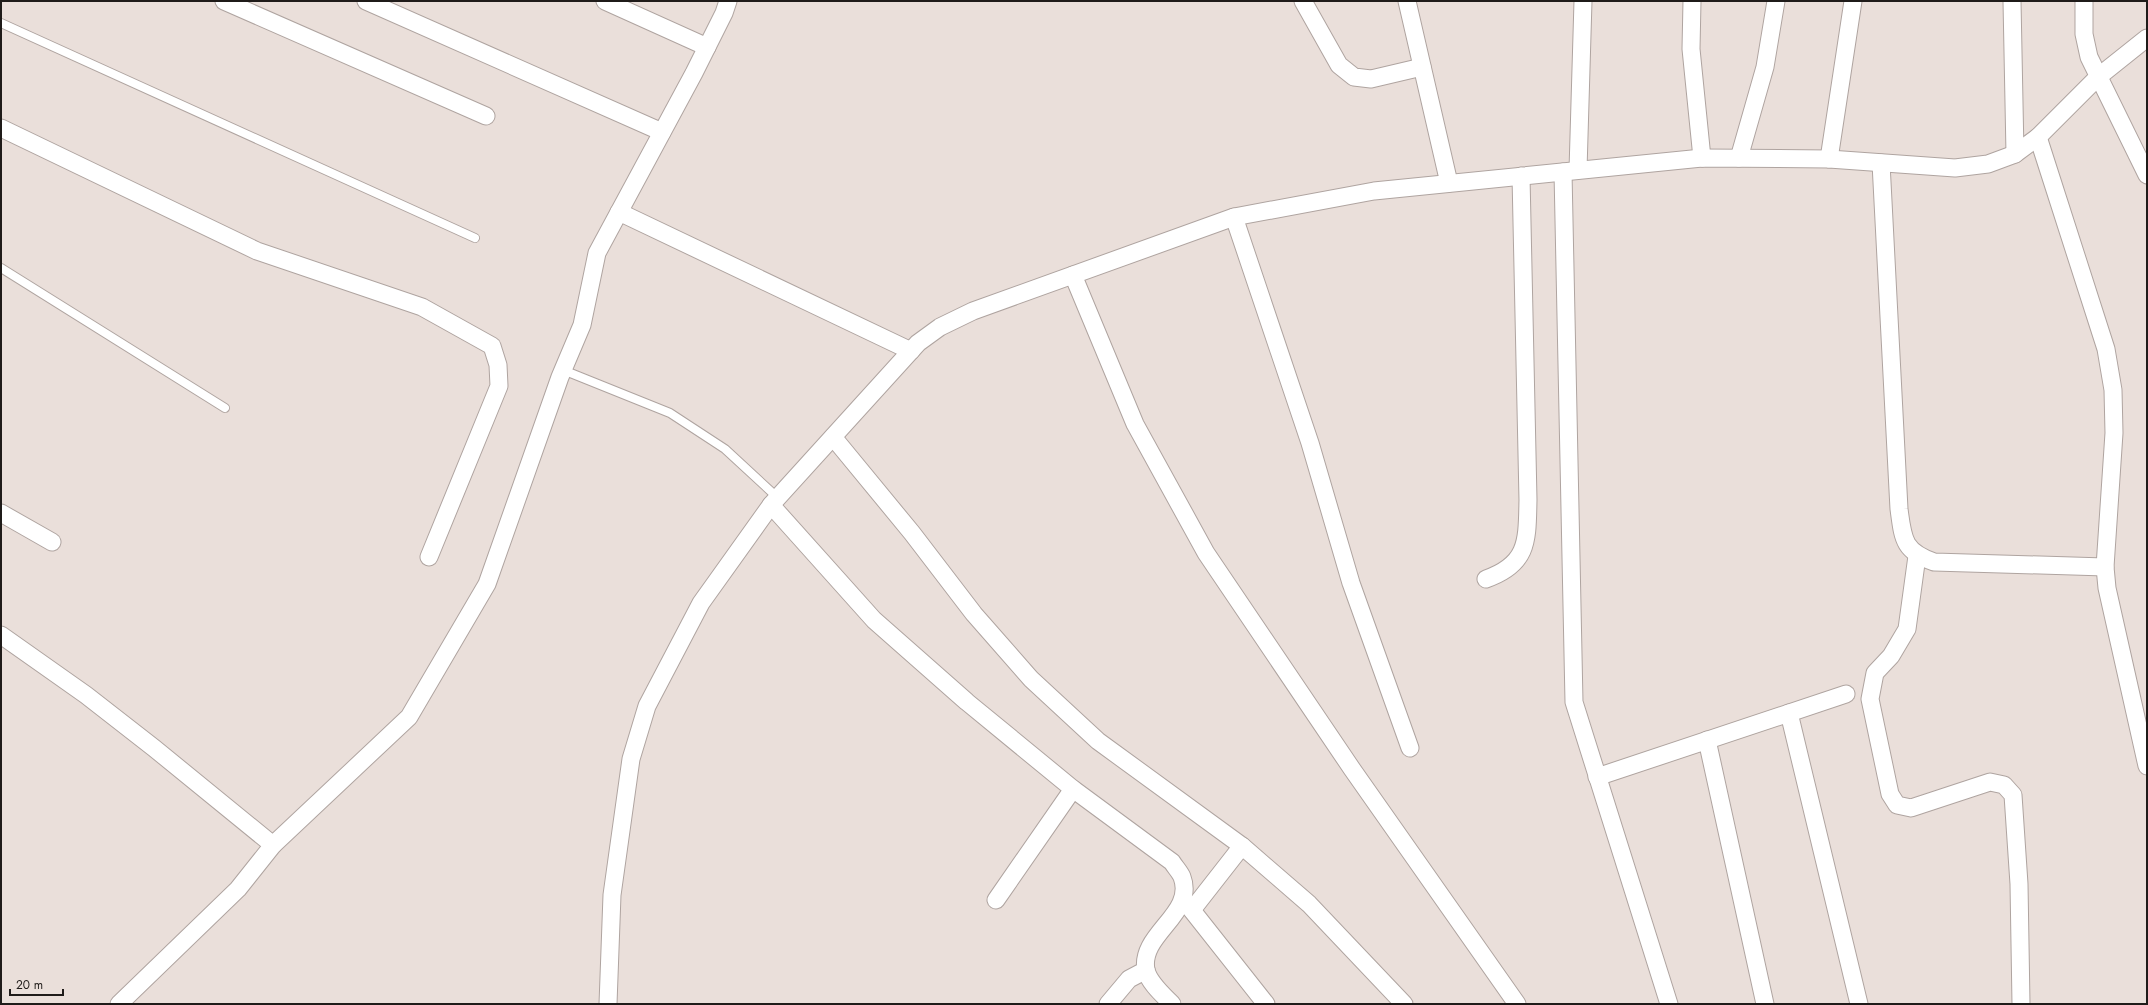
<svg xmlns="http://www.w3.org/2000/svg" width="2148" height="1005" font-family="Jost,sans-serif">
<rect width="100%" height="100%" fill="#eadfda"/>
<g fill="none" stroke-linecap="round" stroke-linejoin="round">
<g stroke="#afa4a0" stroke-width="10">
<g id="service">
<polyline points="1,23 475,238"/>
<polyline points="1,268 225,408"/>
<polyline points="563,370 670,413 725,449 778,498"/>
</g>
</g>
<g stroke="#afa4a0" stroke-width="19">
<g id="minor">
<polyline points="224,1 486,116"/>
<polyline points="366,1 662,132"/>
<polyline points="605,1 707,47"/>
<polyline points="1303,1 1339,65 1354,77 1371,79 1422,67"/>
<polyline points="1407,1 1449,183"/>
<polyline points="1692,1 1691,49 1702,158"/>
<polyline points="2012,1 2015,154"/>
<polyline points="2084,1 2084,34 2089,57 2147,175"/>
<polyline points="1,128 257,251 422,307 492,346 498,365 499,386 429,557"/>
<polyline points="2038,137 2106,349 2113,390 2114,433 2105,567 2107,588 2147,766"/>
<polyline points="1739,158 1765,67 1776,1"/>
<polyline points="1829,159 1853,1"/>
<path d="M1881 163 1899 509C1903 539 1903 551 1934 562L2105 567"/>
<polyline points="1578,170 1583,1"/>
<polyline points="1563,172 1574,702 1669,1004"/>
<polyline points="619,212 911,351"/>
<polyline points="1234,217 1310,443 1351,583 1410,748"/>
<polyline points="1073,275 1135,424 1206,553 1352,769 1517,1004"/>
<polyline points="833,437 912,533 974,614 1031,679 1098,741 1242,846 1309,904 1404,1004"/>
<path d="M771 505 874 620 967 702 1073 789 1172 862C1175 867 1180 872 1182 877 1196 914 1139 934 1146 970 1149 983 1163 995 1172 1004"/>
<polyline points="1,513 52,542"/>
<polyline points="1917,556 1907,629 1891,656 1875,673 1870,699 1890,794 1897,805 1911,808 1990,782 2004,785 2013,795 2019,884 2021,1004"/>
<path d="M1486 579C1529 564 1527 540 1528 500L1521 176"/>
<polyline points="1,635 86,695 154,748 273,845"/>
<polyline points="1789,713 1859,1004"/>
<polyline points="1707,740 1765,1004"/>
<polyline points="1597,777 1846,694"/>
<polyline points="1183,899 1266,1004"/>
<polyline points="996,900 1073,789"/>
<polyline points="1192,910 1242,846"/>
<polyline points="119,1004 238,889 273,845 409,717 487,584 560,377 582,325 597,253 694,73 724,13 728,1"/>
<polyline points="608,1004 612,895 631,759 647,706 701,603 771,505 918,343 940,327 973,311 1234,217 1374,191 1702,158 1829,159 1955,168 1988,164 2015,154 2038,137 2098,77 2147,38"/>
<polyline points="1108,1004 1129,979 1146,970"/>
</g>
</g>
<use href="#service" stroke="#fff" stroke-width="8"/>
<use href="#minor" stroke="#fff" stroke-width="17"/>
</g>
<rect width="2148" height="1005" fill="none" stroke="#1f1b19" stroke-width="4"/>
<path d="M10 989v6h53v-6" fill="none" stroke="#1f1b19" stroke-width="2"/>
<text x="16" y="989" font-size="12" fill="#1f1b19" stroke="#eadfda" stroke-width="3" paint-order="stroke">20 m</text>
</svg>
